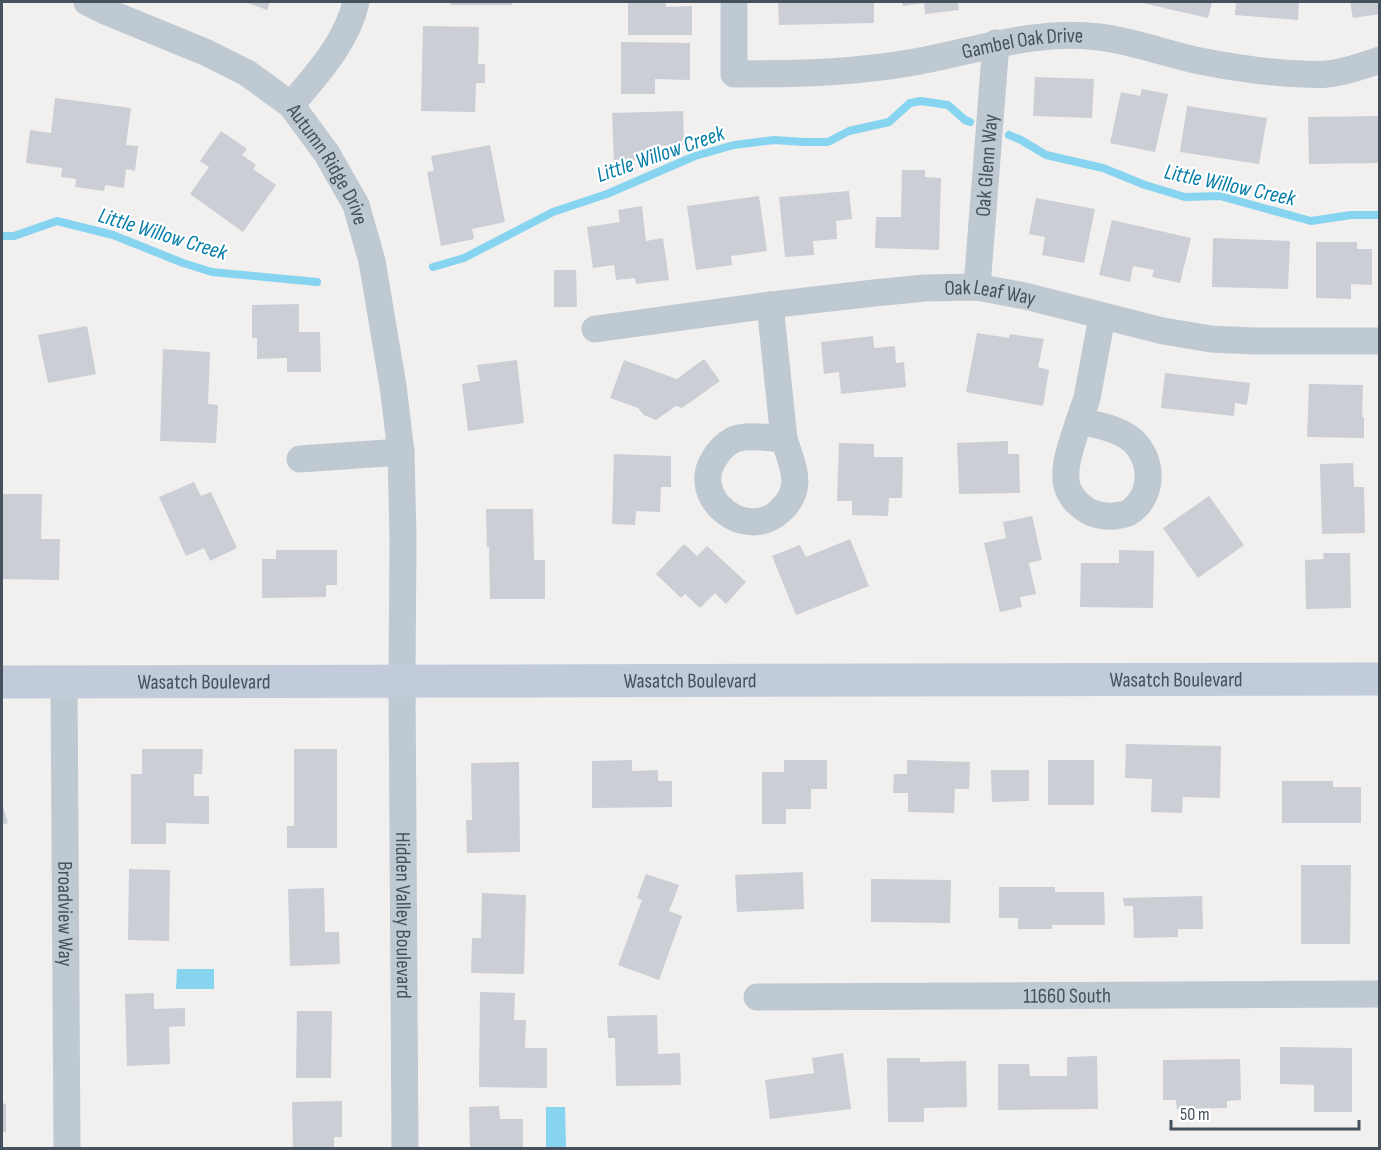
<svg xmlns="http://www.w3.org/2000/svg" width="1381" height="1150" font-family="'Sofia Sans Condensed',sans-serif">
<rect width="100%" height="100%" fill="#f2efef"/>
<g fill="#87d4f0">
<polygon points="177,969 214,969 214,989 176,989"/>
<polygon points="546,1107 565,1107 566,1148 546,1148"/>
</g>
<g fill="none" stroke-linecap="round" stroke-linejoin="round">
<g stroke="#87d4f0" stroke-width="8">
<polyline points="1009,135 1021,140 1046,155 1103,168 1145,185 1185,197 1220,196 1311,221 1351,215 1380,215"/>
<polyline points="2,236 14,236 57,221 113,235 183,263 212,272 317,282"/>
<polyline points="433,267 464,258 553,212 607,194 695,156 734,145 774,140 805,142 828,142 849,131 889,122 910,103 921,101 948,105 965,120 970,122"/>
</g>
</g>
<g fill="#cbced4">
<polygon points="245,2 270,2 267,10"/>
<rect x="450" y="2" width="62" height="3"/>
<polygon points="628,2 666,2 666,7 692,6 692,35 628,35"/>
<polygon points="778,2 874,2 874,23 779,25"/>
<polygon points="902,2 958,2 959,10 925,14 924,3 903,6"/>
<polygon points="1138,2 1212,2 1208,18"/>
<polygon points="1236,2 1299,2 1298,20 1235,15"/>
<polygon points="1350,2 1380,2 1380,14 1353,18"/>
<polygon points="423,26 479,27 478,64 485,64 485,83 476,83 475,112 421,111"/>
<polygon points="621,42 690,43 690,80 655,79 655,94 621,94"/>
<polygon points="1035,77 1094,79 1092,118 1033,116"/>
<polygon points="1142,89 1168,94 1155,152 1110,143 1121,92 1140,96"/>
<polygon points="55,98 131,108 126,145 138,146 135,171 126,169 124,188 105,185 104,191 75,187 76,179 61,177 62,168 26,163 30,130 51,133"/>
<polygon points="1187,106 1267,118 1259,164 1180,152"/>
<polygon points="683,111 684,145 655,146 655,160 614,161 612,113"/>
<polygon points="1380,116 1380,163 1309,164 1308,117"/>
<polygon points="221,131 247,149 242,155 256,165 253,169 276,185 243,232 190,194 209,167 200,161"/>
<polygon points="490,145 505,222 472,229 474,239 441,246 427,172 434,171 431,156"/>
<polygon points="902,170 925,170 925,177 941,178 939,250 875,248 876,217 901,217"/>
<polygon points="849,191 852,219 836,221 837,239 813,241 814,255 785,257 779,197"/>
<polygon points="759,196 767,251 731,256 732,265 696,270 687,206"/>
<polygon points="1036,198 1095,209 1084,263 1042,255 1045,237 1029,234"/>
<polygon points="642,206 646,241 663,238 669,280 636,284 635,278 616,280 614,265 593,268 587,227 620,222 618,210"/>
<polygon points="1112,220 1191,238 1180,283 1152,277 1154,270 1133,266 1130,282 1099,275"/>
<polygon points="1213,238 1290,241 1288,289 1212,287"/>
<polygon points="1316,242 1357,242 1357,249 1372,249 1372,285 1351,284 1351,299 1316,298"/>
<polygon points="554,270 576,270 577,307 554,307"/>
<polygon points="299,304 299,332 320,332 321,372 287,372 287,358 257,359 257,338 252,338 252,305"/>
<polygon points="87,326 96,374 48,383 38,335"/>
<polygon points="977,333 1009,338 1010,334 1044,339 1038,367 1049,370 1043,406 966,392"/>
<polygon points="873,336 874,348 895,346 896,363 904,362 906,387 841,394 839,372 824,374 821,342"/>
<polygon points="163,349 210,352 208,404 218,405 216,443 160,441"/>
<polygon points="704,359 720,381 682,408 676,406 656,420 644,415 638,408 610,398 624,360 677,379"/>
<polygon points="517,360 524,423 468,431 462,384 480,381 477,365"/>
<polygon points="1165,373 1250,383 1247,405 1235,403 1234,416 1161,408"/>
<polygon points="1309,384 1363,385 1362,417 1364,417 1364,438 1307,437"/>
<polygon points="1008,441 1008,454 1019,454 1020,493 959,494 957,443"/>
<polygon points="839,443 874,444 874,457 903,457 902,498 889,498 888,516 852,515 852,501 837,501"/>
<polygon points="614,454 671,456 671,487 661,487 660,512 636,511 635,525 612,524"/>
<polygon points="1353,463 1354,487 1364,487 1365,533 1322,534 1320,464"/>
<polygon points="194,482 201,496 211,492 237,548 210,561 204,548 186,556 159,497"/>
<polygon points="2,494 42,494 41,539 60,539 59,580 2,579"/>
<polygon points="1209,496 1244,545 1198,578 1163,528"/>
<polygon points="486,509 533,509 534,560 545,560 545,599 490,599 489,547 487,547"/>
<polygon points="1032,516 1042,560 1029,563 1036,594 1020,597 1022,607 1000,612 984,543 1006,538 1003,522"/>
<polygon points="850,539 869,586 796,615 772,556 800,545 806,557"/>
<polygon points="684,544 697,556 707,546 746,582 726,604 715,593 700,608 685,594 681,598 656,574"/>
<polygon points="276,550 337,550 337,585 326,585 326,597 262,598 262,559 276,559"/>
<polygon points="1119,550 1154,551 1153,608 1080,607 1081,563 1119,563"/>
<polygon points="1323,553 1350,553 1351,608 1306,609 1305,560 1324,559"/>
<polygon points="1126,744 1221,746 1220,798 1183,797 1182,813 1151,812 1152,779 1125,778"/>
<polygon points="142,749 203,749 202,774 194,774 194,796 209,796 209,824 166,823 166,844 131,844 131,774 142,774"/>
<polygon points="294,749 337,749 337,848 287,848 287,826 294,826"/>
<polygon points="632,760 632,771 658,770 658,781 672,781 672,807 592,808 592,761"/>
<polygon points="784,760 827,760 827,789 811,789 811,809 786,809 786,824 762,824 762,772 784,772"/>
<polygon points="907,760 970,762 969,789 955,789 954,813 908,812 908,793 893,793 894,774 907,774"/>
<rect x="1048" y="760" width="46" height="45"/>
<polygon points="519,762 520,852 467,853 466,820 472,820 471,763"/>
<polygon points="991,770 1029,770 1029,801 992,802"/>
<polygon points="1282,781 1333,781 1333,787 1361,787 1361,823 1282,823"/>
<polygon points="2,803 8,823 2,825"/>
<polygon points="1301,865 1351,865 1350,944 1301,944"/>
<polygon points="129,869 170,870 169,941 128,940"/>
<polygon points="803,872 804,909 737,912 735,875"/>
<polygon points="646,874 679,885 669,911 682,916 659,980 618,965 642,900 637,898"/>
<polygon points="871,879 951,880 950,923 871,922"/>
<polygon points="999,887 1055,887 1055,892 1104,892 1105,925 1052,925 1052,929 1018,929 1018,918 999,918"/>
<polygon points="324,888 325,932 339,932 340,964 290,966 288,889"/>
<polygon points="482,893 526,895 524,974 471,973 472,938 481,938"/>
<polygon points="1202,896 1203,929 1178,929 1178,937 1134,938 1133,906 1124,906 1123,898"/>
<polygon points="480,992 515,993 514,1020 526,1020 525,1048 547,1048 547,1088 479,1087"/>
<polygon points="154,993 154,1009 185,1008 185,1026 169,1027 170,1064 127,1066 125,994"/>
<polygon points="297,1011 332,1011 331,1078 296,1078"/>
<polygon points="657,1015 658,1054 680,1053 681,1085 616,1086 615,1038 608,1038 607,1016"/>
<polygon points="1280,1047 1352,1048 1352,1112 1314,1112 1314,1085 1280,1084"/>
<polygon points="843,1053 851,1109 770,1119 765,1080 814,1073 812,1058"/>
<polygon points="1097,1056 1098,1109 998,1110 998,1064 1029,1064 1030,1076 1067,1076 1067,1057"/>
<polygon points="887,1058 920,1058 920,1062 966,1061 967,1107 924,1108 924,1122 888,1122"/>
<polygon points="1240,1059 1241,1100 1227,1101 1227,1108 1177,1109 1176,1100 1163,1100 1163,1060"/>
<polygon points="342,1101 342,1137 334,1137 334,1148 293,1148 292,1102"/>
<polygon points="2,1103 6,1104 6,1132 2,1132"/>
<polygon points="499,1106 500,1119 523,1119 523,1148 470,1148 469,1107"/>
</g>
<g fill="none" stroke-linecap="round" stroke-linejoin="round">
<g stroke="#bfc9d2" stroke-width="27">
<path id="s1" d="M87 2 105 11 205 52 247 73 291 105 327 154 356 205 372 261 393 386 401 452 403 538 402 681 405 1148"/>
<path id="s2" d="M734 2V74C796 74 858 73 920 61 980 50 1036 29 1099 37 1134 41 1166 54 1200 61 1235 68 1269 73 1304 74 1311 74 1319 75 1327 74 1344 72 1363 66 1380 60"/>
<path d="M291 105C317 74 347 42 356 2"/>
<path id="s3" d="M977 287 996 43"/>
<path d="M770 305 784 439C771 438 745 434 733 440 725 444 718 452 714 459 689 498 746 543 780 511 805 489 793 467 784 439"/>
<path id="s4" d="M595 329 770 305 874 293 925 288 977 287 1025 296 1163 331 1211 339 1253 341H1380"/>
<path d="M1079 421C1074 437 1064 462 1066 479 1066 489 1073 500 1081 506 1090 514 1102 517 1115 516 1119 515 1124 515 1128 513 1158 495 1153 449 1123 434 1110 427 1094 424 1079 421L1087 398 1102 317"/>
<polyline points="300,459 401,452"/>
<path id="s5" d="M64 682 67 1148"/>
<path id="s6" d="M757 997 1380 994"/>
</g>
<path stroke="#c1cbd9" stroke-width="33" id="s7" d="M2 682 1380 679"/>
</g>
<g text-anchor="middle" stroke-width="4.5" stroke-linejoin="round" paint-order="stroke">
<g font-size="21" fill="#46515e" stroke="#fff">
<text dy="7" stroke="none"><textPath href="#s2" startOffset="363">Gambel Oak Drive</textPath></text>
<text dy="7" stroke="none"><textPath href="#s3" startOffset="122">Oak Glenn Way</textPath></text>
<text dy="7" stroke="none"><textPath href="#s1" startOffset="300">Autumn Ridge Drive</textPath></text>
<text dy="7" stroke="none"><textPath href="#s4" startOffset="398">Oak Leaf Way</textPath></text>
<text dy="7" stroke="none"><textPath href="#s7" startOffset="1174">Wasatch Boulevard</textPath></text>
<text dy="7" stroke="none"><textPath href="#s7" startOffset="688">Wasatch Boulevard</textPath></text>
<text dy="7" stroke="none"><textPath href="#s7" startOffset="202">Wasatch Boulevard</textPath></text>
<text dy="7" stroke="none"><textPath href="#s5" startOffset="232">Broadview Way</textPath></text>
<text dy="7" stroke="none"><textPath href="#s1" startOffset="1064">Hidden Valley Boulevard</textPath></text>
<text dy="7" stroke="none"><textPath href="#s6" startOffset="310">11660 South</textPath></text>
</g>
<g font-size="22" font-style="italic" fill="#077ea9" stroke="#fff">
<text transform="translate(660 153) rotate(-19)" y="8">Little Willow Creek</text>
<text transform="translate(1230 184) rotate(12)" y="8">Little Willow Creek</text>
<text transform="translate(163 233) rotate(17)" y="8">Little Willow Creek</text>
</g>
</g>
<rect width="1381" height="1150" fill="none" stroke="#46515e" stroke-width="6"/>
<path d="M1171 1120v9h188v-9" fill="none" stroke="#46515e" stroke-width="3"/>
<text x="1180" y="1120" font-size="18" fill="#46515e" stroke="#ffffff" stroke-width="4.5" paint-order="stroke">50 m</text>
</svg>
